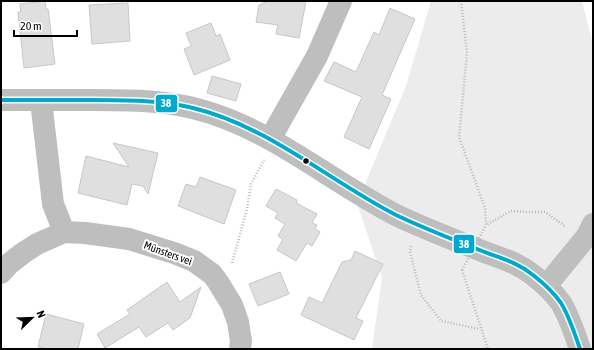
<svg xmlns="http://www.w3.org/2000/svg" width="594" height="350" font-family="'Asap Condensed',sans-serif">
<rect width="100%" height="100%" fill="#fff"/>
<polygon fill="#ececec" points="431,1 582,1 593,44 593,349 372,349 382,278 357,203 406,86"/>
<g fill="#dfdfdf" stroke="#c7c7c7">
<polygon points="45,1 46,9 48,9 55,64 24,68 18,12 21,12 20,4"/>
<polygon points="268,1 306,1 299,38 276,34 278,25 256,22 259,5"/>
<polygon points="128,3 130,41 92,44 89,5"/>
<polygon points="390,8 415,19 382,95 391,99 369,149 344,137 362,97 324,81 334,62 356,72 374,32 379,35"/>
<polygon points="211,23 216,36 220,34 230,60 194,75 184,49 191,46 186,33"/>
<polygon points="212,76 241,84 236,101 207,93"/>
<polygon points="113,143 158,153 148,194 143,186 132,184 127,205 78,193 86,156 129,167"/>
<polygon points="200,177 236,190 224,224 178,206 186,184 196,187"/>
<polygon points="276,189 297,200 296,203 317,214 312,223 317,225 315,229 320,232 312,246 307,243 296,261 277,250 283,239 278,236 285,224 275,218 278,213 266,206"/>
<polygon points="355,251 383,264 356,318 363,321 354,340 301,315 309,297 322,303 342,262 351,260"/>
<polygon points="280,272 289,294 258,306 249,284"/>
<polygon points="167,282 180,302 201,287 190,318 173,330 168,323 146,337 139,327 105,348 97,334 130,314 127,310"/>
<polygon points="46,314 84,324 78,349 49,349 38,347"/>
</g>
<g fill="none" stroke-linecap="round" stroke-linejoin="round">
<g stroke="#b9b9b9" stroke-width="2.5" stroke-dasharray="1 2" stroke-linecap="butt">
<polyline points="461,1 467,53 459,137 485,208 486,225 511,211 528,212 545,212 566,227"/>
<polyline points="411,246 410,252 421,295 441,321 480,329"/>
<polyline points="232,263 247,209 251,184 264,160"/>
<polyline points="462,270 488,349"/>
</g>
<g stroke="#bebebe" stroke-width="22">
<path d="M1 100C31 100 61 100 91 100 125 100 160 100 193 108 268 126 328 180 396 215 423 228 454 240 482 251 500 258 517 262 533 275 542 282 554 293 561 303 569 316 575 334 580 349"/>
<polyline points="41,101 53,204 64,232"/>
<polyline points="270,139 317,56 341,1"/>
<polyline points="1,273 9,264 23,253 37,244 64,232 85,233 129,239 174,253 194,261 212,274 218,282 232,305 238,322 241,341 240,349"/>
<polyline points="546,286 587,236 593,224"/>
</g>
<polyline stroke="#b9b9b9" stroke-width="2.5" stroke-dasharray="1 2" stroke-linecap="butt" points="462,270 486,225"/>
<g stroke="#fff" stroke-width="7">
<path id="bus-1" d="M1 100C31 100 61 100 91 100 125 100 160 100 193 108 268 126 328 180 396 215 423 228 454 240 482 251 500 258 517 262 533 275 542 282 554 293 561 303 569 316 575 334 580 349"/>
</g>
<use href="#bus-1" stroke="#00a9ce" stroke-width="4"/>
</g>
<circle fill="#000" stroke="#fff" stroke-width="1.5" cx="306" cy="161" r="3.5"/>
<g text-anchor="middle" stroke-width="4" stroke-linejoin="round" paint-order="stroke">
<g font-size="11" fill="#000" stroke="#fff">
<text transform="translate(168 253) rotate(20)" y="4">Münsters vei</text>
</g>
</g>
<g stroke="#fff" stroke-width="1.5">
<rect x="155" y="94" width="23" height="19" rx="4" fill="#00a9ce"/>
<rect x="453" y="234" width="22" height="20" rx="4" fill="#00a9ce"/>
</g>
<g font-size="11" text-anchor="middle" font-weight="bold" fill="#fff">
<text x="166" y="107">38</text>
<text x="464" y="248">38</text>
</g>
<rect width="594" height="350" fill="none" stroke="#000000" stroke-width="4"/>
<g transform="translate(32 318) rotate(67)" stroke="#ffffff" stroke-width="3" paint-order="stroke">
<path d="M0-3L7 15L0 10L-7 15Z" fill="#000000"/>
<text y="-6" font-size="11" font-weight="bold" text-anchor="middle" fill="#000000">N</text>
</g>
<path d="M14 30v6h63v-6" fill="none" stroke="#000000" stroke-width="2"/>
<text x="20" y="30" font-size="12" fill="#000000" stroke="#ffffff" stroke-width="3" paint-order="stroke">20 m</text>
</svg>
